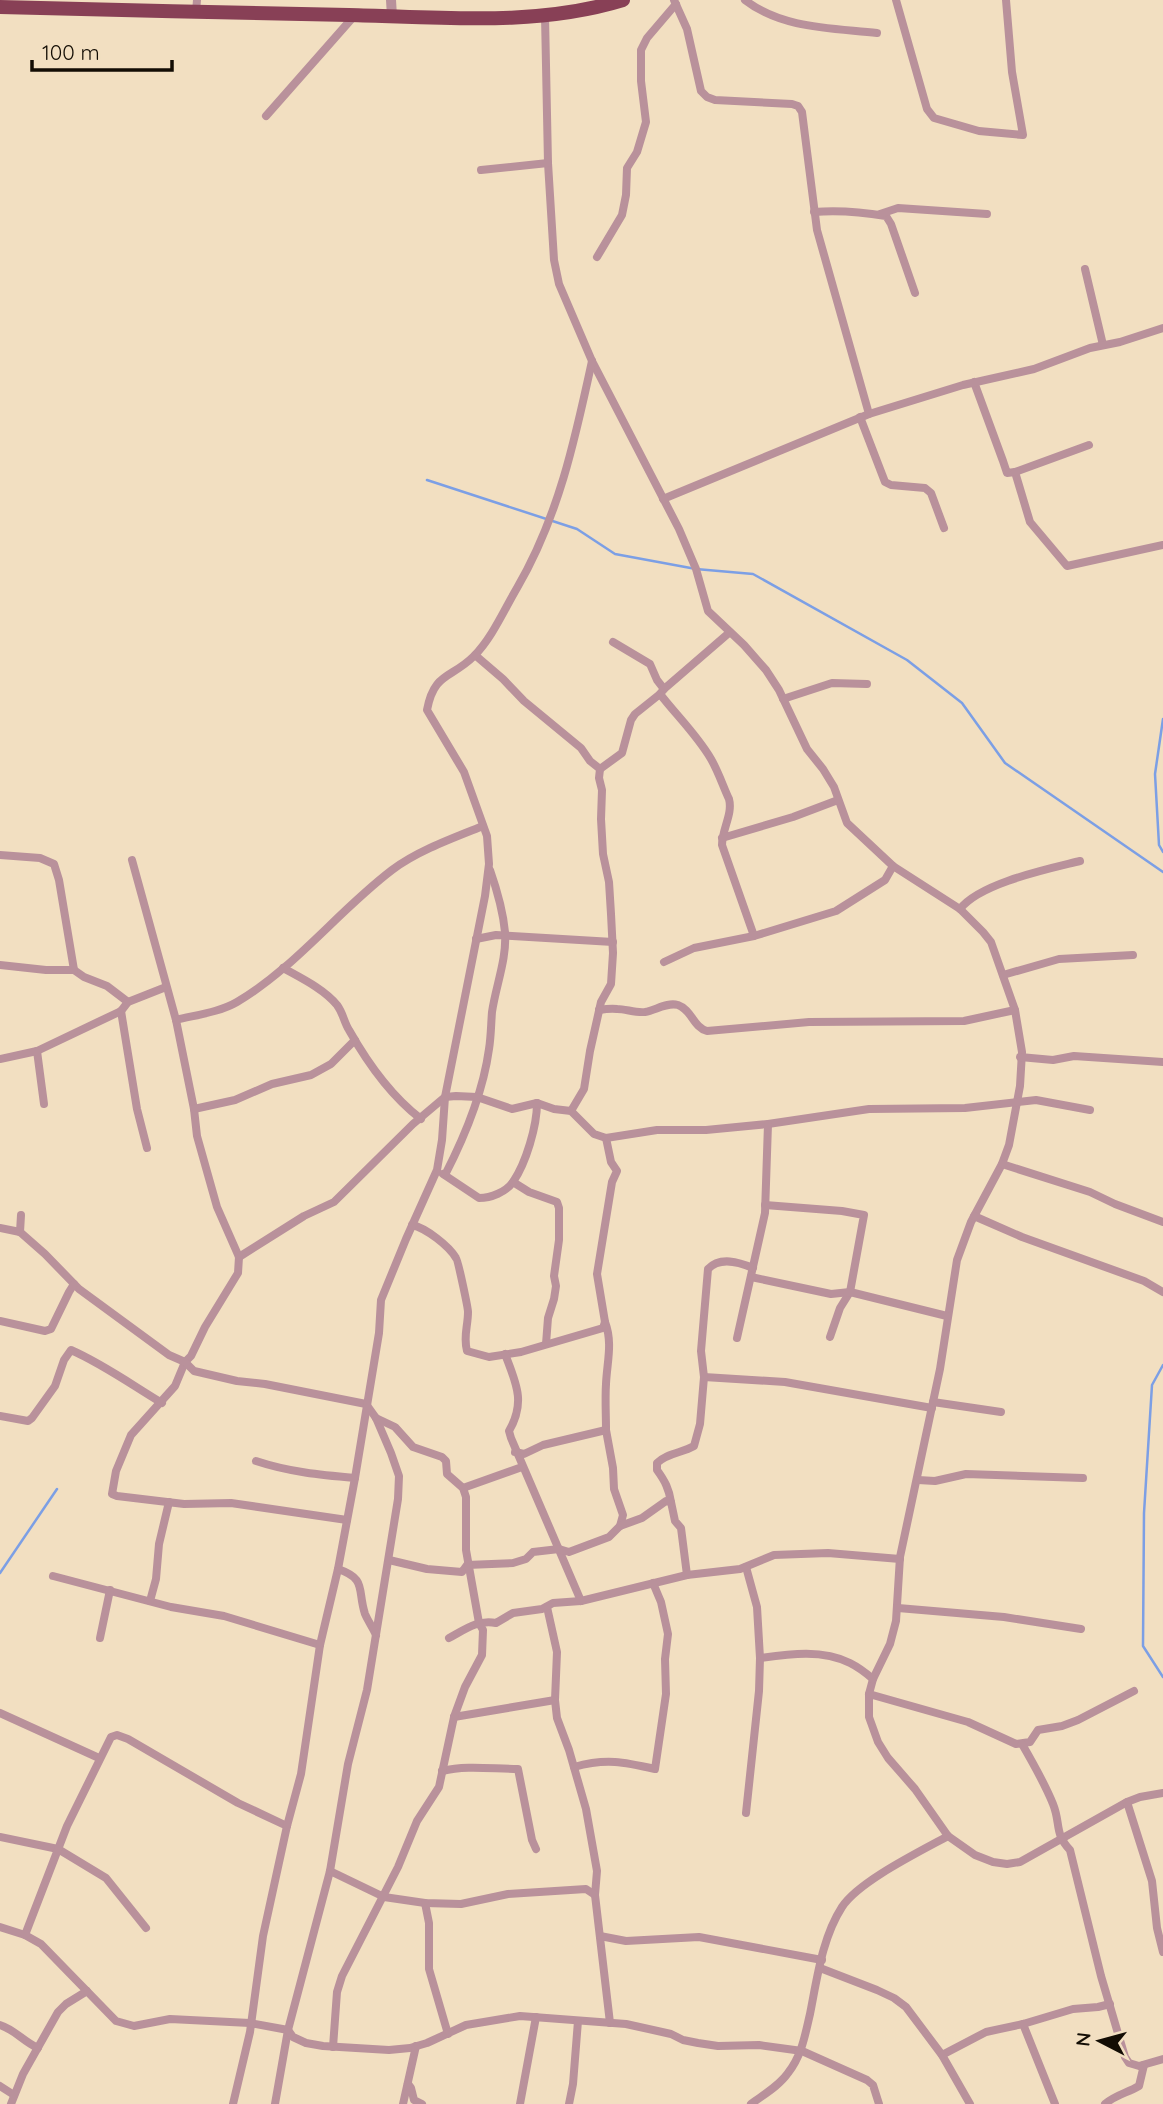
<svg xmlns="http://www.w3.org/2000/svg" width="1163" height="2104" font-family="Quicksand,sans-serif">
<rect width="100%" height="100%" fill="#f2dfc1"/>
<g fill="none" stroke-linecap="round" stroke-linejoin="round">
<g stroke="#7c9fe5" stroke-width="2.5">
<polyline points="427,480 577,529 615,554 696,569 753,574 907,660 962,703 1005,763 1163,872"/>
<polyline points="1163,719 1155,774 1159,845 1163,852"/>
<polyline points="1163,1365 1152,1385 1144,1513 1143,1646 1163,1677"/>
<polyline points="0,1573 57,1489"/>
</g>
<g stroke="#b9919b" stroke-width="8">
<polyline points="674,0 687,29 701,91 707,97 715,100 792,104 798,106 802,112 817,230 869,414"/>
<path d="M745 0C782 29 833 28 877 33"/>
<polyline points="896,0 927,109 934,118 979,131 1023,135 1012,72 1006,0"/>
<polyline points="196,12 197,0"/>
<polyline points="545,16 548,163 554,260 559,284 592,361 679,529 696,569 708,611 744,645 766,670 779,690 807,749 823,769 834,787 847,823 893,866 960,909 983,932 991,942 1015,1010 1022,1052 1020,1086 1009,1145 1002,1164 971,1222 957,1260 940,1369 900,1557 896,1621 890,1644 873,1679 869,1694 869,1717 878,1742 888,1758 915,1789 948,1836 975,1855 993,1862 1007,1864 1020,1862 1127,1802 1140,1797 1163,1793"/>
<polyline points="266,116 355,15"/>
<polyline points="481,170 548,163"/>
<path d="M814 212C838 210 862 212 886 216L891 224 915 293"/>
<polyline points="880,214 898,208 987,214"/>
<polyline points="597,257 622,215 626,195 627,168 637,152 646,122 641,81 641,50 647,38 676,4"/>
<polyline points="1085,269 1103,345"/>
<polyline points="974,382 1003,461 1007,473 1015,472 1030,522 1067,566 1163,545"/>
<polyline points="860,417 885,482 891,485 925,488 931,493 944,528"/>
<polyline points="1015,472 1089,445"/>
<polyline points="663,499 869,414 963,385 1034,369 1090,348 1120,342 1163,328"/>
<polyline points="613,642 650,664 657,680 664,689"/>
<polyline points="475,655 503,679 524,701 581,748 590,761 600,769 599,778 602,790 601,819 603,854 609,882 611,914 613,953 611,984 601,1002 590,1051 584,1089 571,1111"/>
<polyline points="660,694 664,689 730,632"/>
<polyline points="783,699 832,683 867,684"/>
<path d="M600 769 622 753 631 720 635 714 660 694C677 716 697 735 711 759 718 771 723 786 729 799 733 814 722 829 722 845L754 936"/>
<polyline points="722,838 793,817 838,800"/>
<polyline points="0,855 40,858 54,864 59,880 74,970 84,977 107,986 128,1002"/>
<polyline points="132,860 176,1020 194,1109 197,1136 217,1207 239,1257 238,1273 205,1327 191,1356 185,1362 175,1386 131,1435 116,1471 112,1494 117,1496 184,1504 231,1503 347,1520"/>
<path d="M960 909C980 883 1048 869 1080 861"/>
<polyline points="476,939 496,935 613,942"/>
<polyline points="664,962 694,948 754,936 836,911 885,880 893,866"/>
<polyline points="0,965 46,970 74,970"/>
<path d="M283 968C301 978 324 989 337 1005 343 1013 344 1022 349 1030 367 1062 391 1096 421 1119"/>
<polyline points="1003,975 1059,959 1133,955"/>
<path d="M599 1010C605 1009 611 1008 617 1009 626 1009 635 1013 645 1012 656 1010 667 1002 678 1005 692 1010 693 1027 707 1031L809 1022 964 1021 1015 1010"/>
<polyline points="121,1011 137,1109 147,1148"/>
<path d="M176 1020C196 1015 220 1012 237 1002 296 967 338 911 392 870 417 851 453 838 483 826"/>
<polyline points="37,1051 44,1104"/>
<polyline points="1020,1057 1053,1060 1074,1056 1163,1062"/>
<polyline points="0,1059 37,1051 121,1011 128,1002 166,987"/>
<polyline points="194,1109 235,1100 272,1084 311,1075 331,1064 355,1040"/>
<polyline points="1002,1164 1090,1192 1115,1204 1163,1222"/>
<path d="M443 1174 479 1198C491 1198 506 1192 513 1182 526 1163 537 1126 537 1103"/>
<path d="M445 1175C465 1136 483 1093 489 1049 491 1037 491 1024 492 1012 496 985 507 959 505 932 503 911 497 890 490 870"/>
<polyline points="513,1182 529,1192 557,1202 559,1208 559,1240 554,1276 556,1286 554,1299 548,1318 546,1344"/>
<polyline points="765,1205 842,1211 864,1215 850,1292 840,1308 830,1337"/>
<polyline points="974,1216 1022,1237 1144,1281 1163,1292"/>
<path d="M412 1225C426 1228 449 1246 456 1258 458 1260 468 1308 468 1312 468 1326 463 1337 467 1351L489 1357 521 1352 603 1328 605 1322 597 1274 612 1182 617 1171 611 1162 606 1138"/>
<polyline points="0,1228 20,1232 45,1254 79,1289 169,1355 185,1362 194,1371 237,1381 265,1384 366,1404 376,1418 391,1453 399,1476 398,1499 367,1690 348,1764 330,1871 288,2030 275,2104"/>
<polyline points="20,1232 21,1215"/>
<polyline points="239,1257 304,1216 334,1202 413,1124 445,1097 456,1096 477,1097 512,1109 537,1103 554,1109 571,1111 594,1134 606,1138 657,1130 706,1130 768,1124 869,1109 965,1108 1036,1100 1090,1110"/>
<polyline points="751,1277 831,1294 850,1292 947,1316"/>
<polyline points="0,1321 45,1331 51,1329 69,1292 74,1284"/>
<polyline points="737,1338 765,1213 768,1124"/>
<path d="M505 1354C516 1383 526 1402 509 1431L511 1438 581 1601"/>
<polyline points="704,1377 785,1382 932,1408"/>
<polyline points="933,1402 1001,1412"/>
<path d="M0 1416 28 1421 32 1418 55 1386 64 1360 71 1350C103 1364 132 1385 162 1403"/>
<polyline points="606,1430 613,1468 614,1489 623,1515 620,1526"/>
<path d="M515 1452 524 1454 543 1445 606 1430C606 1414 605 1399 606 1384 607 1362 613 1343 605 1322"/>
<path d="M256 1461C289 1472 321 1475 355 1478"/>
<polyline points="918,1480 935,1481 966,1474 1083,1478"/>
<polyline points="463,1488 522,1467"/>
<path d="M671 1502C669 1489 665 1481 657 1470V1463C667 1453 682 1453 694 1446L700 1424 704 1377 701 1351 708 1269C720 1256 739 1262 753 1268"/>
<polyline points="389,1560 427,1569 462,1572 467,1565 513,1563 526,1559 533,1552 559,1549 569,1552 609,1537 620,1526 642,1518 666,1501 671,1502 675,1521 681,1528 687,1575"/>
<path d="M338 1569C367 1579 357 1589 365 1614 368 1621 373 1628 376 1635"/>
<polyline points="53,1576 171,1607 224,1616 320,1645"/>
<polyline points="150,1601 156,1579 159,1544 169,1502"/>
<polyline points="547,1607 557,1652 555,1700 557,1718 569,1750 586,1809 597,1871 595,1895"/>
<polyline points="898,1608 1004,1617 1081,1629"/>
<polyline points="100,1638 110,1590"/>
<path d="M449 1638C464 1630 478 1619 496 1623L513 1613 542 1609 553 1603 581 1601 687 1575 740 1569 774 1555 828 1553 900 1559"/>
<path d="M760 1658C789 1654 822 1649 850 1663 858 1667 866 1673 873 1679"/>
<polyline points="869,1694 968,1722 1016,1744 1030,1742 1038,1730 1062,1726 1078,1720 1134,1691"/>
<polyline points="0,1713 99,1758"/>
<polyline points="454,1717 555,1700"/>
<path d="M1022 1744C1033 1763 1045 1784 1053 1804 1061 1824 1054 1833 1070 1850L1101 1976 1125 2057 1129 2063 1139 2066 1163 2059"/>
<path d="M574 1767C606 1758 624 1762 655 1769L666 1694 665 1659 668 1634 661 1602 653 1583"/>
<path d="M442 1771C467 1765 492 1769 518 1769L532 1840 536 1849"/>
<polyline points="1127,1802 1152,1881 1157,1928 1163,1952"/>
<polyline points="746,1813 759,1691 760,1658 757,1607 746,1567"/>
<polyline points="0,1837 58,1849 106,1878 146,1928"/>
<polyline points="330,1871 384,1897 425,1903 461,1904 508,1894 586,1889 595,1895 610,2023"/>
<polyline points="425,1903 429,1923 429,1969 448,2034"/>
<polyline points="0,1927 25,1935 41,1944 116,2021 134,2026 170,2019 250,2023 288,2030 293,2037 306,2043 323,2046 389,2050 410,2048 427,2043 466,2025 520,2016 626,2024 671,2034 683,2040 698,2043 718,2046 759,2045 802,2051 867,2080 873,2085 879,2104"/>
<polyline points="25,1935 67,1826 111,1737 117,1735 128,1739 238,1803 287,1826"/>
<polyline points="600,1936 626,1941 699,1937 822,1960"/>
<polyline points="820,1968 877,1990 894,1998 906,2007 942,2055 970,2104"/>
<polyline points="1023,2024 1055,2104"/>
<path d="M0 2025C14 2029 24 2042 38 2048"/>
<polyline points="333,2047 337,1992 342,1976 398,1867 417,1821 439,1787 454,1717 465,1687 482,1655 483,1630 479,1623 466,1550 466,1497 463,1488 447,1474 446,1461 442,1457 413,1447 395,1427 376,1418"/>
<polyline points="942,2055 986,2032 1023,2024 1073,2009 1098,2007 1110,2004"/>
<polyline points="408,2084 411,2088 414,2100 422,2104"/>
<polyline points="0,2086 14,2095"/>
<polyline points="11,2104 23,2074 58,2012 66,2004 87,1991"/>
<path d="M233 2104 250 2032 263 1936 287 1826 301 1774 320 1645 338 1569 355 1478 379 1333 381 1300 406 1239 437 1170 442 1140 445 1097 485 896 489 864 487 836 464 772 427 710C434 672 451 679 474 656 492 638 504 610 517 588 558 518 575 440 592 361"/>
<polyline points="403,2104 416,2046"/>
<polyline points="520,2104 536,2017"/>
<polyline points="569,2104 573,2084 578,2021"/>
<path d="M751 2104C763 2095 779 2086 788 2073 802 2055 805 2035 810 2014 817 1979 822 1938 842 1907 859 1881 921 1851 948 1836"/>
<path d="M1105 2104C1115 2095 1127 2093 1139 2086L1144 2065"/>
</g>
<polyline stroke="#b9919b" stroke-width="10" points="391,0 392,16"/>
<path stroke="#884056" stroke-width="14" d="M0 7C116 10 233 13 349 15 440 17 535 27 623 0"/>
</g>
<g transform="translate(1100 2041) rotate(276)" stroke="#f2dfc1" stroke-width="5" paint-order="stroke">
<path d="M0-5L12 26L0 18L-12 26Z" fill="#130d04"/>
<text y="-10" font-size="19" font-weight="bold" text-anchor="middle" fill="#130d04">N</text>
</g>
<path d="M32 60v10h140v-10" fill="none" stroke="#130d04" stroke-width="3.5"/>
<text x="42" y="60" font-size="21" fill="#130d04" stroke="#f2dfc1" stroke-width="5" paint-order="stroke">100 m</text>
</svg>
